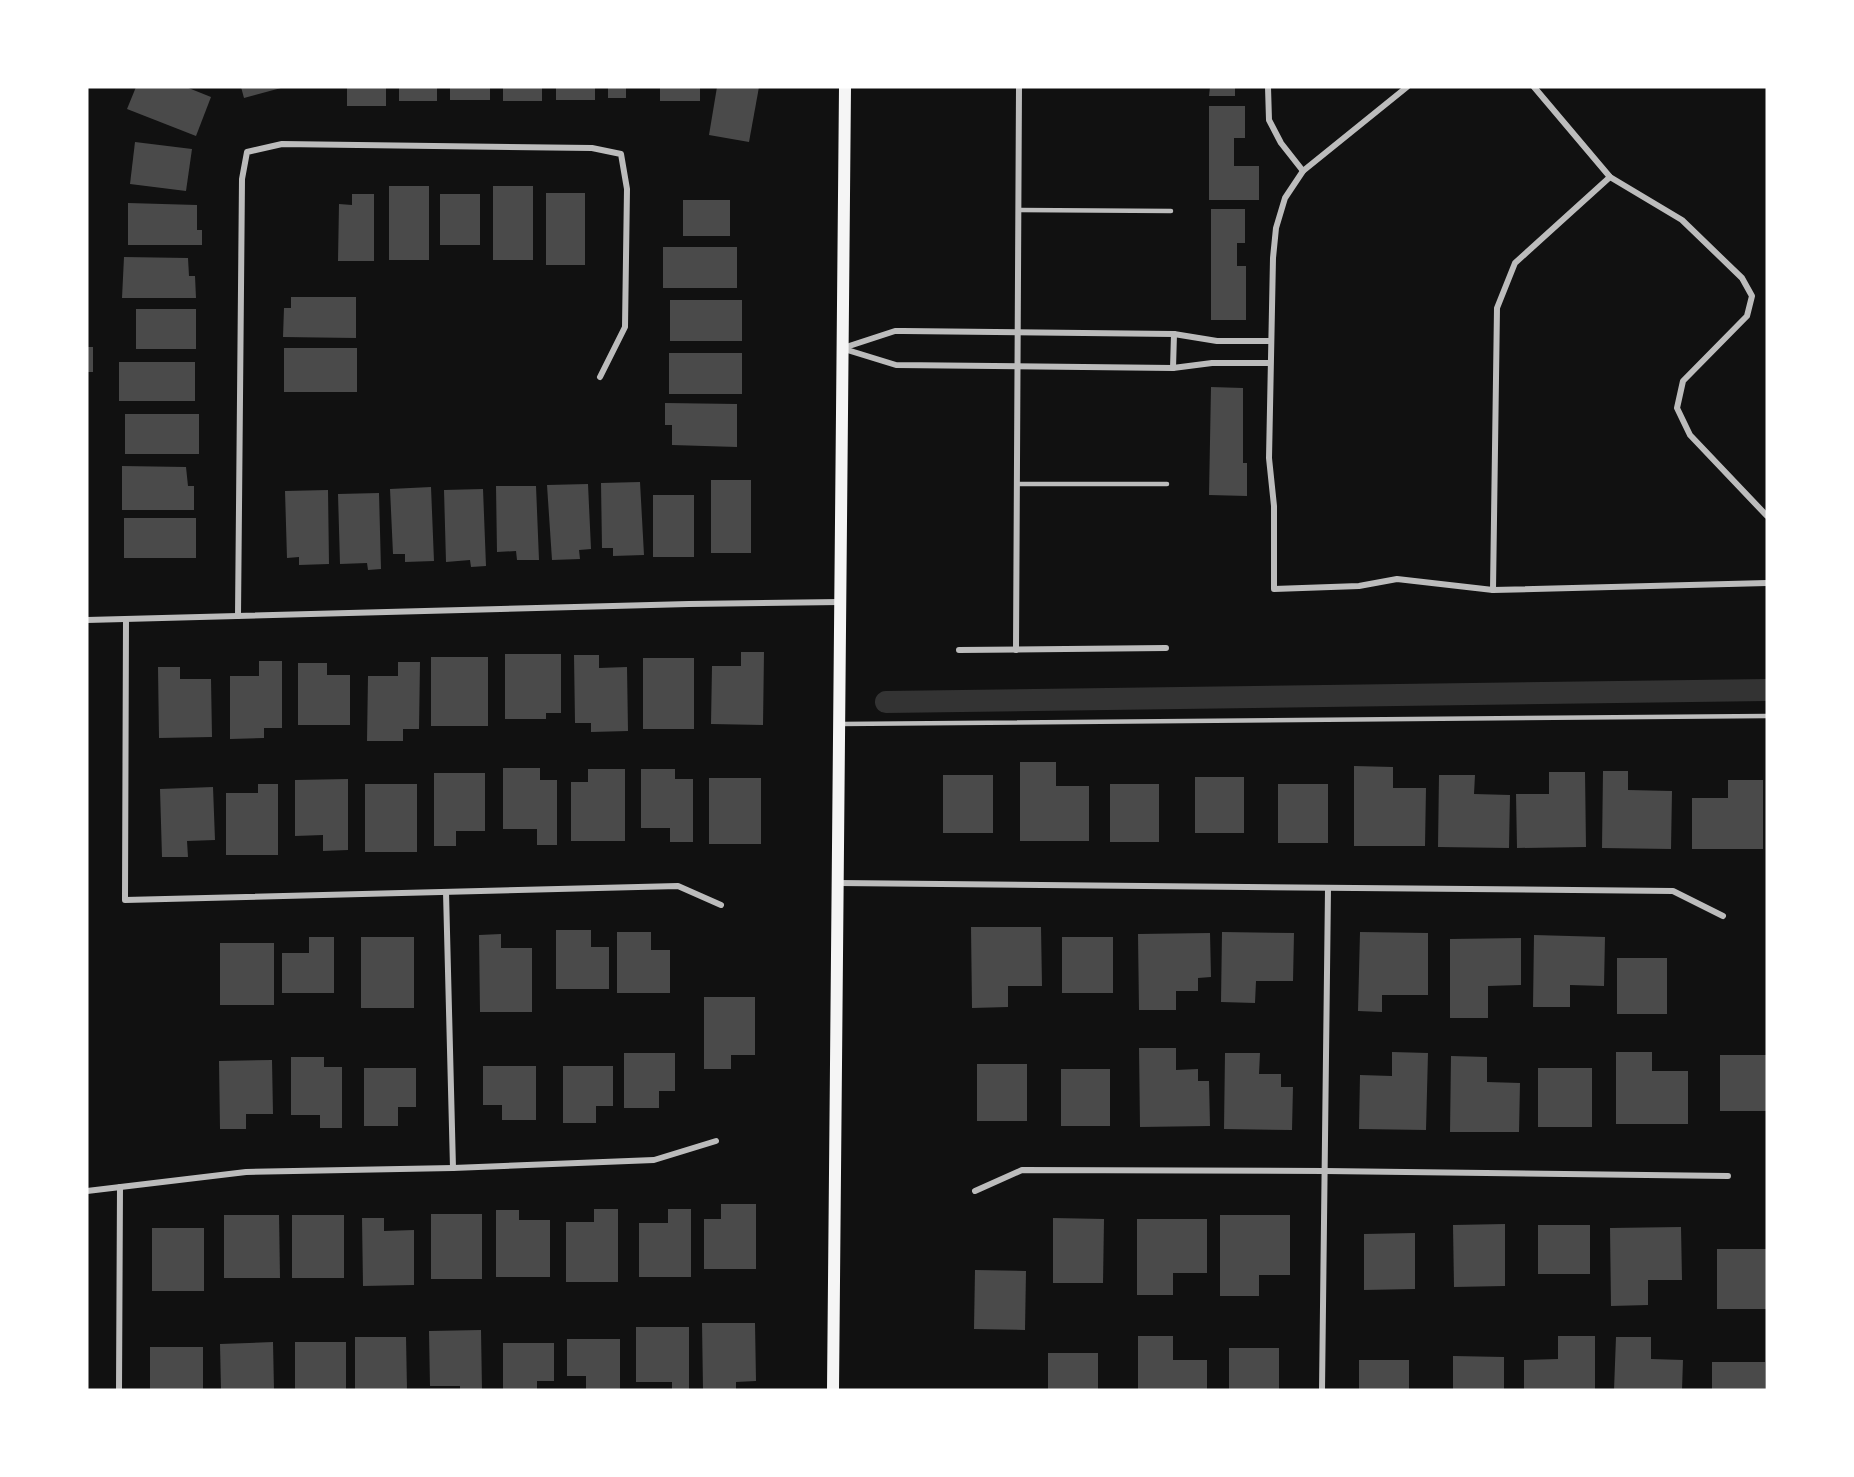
<svg xmlns="http://www.w3.org/2000/svg" width="1854" height="1477" font-family="'Noto Sans',sans-serif">
<rect width="100%" height="100%" fill="#111"/>
<g fill="none" stroke-linecap="round" stroke-linejoin="round">
<polyline stroke="#333" stroke-width="22" points="886,702 1767,690"/>
</g>
<g fill="#4a4a4a">
<polygon points="136,87 186,87 211,97 196,136 127,109"/>
<polygon points="241,87 281,87 281,88 244,98"/>
<rect x="347" y="87" width="39" height="19"/>
<rect x="399" y="87" width="38" height="14"/>
<rect x="450" y="87" width="40" height="13"/>
<rect x="503" y="87" width="39" height="14"/>
<rect x="556" y="87" width="39" height="13"/>
<rect x="608" y="87" width="18" height="11"/>
<rect x="660" y="87" width="40" height="14"/>
<polygon points="717,87 759,87 749,142 709,135"/>
<polygon points="1210,87 1235,87 1235,96 1209,96"/>
<polygon points="1209,106 1245,106 1245,138 1234,138 1234,166 1259,166 1259,200 1209,200"/>
<polygon points="135,142 192,149 186,191 130,184"/>
<rect x="389" y="186" width="40" height="74"/>
<rect x="493" y="186" width="40" height="74"/>
<rect x="546" y="193" width="39" height="72"/>
<polygon points="352,194 374,194 374,261 338,261 339,204 352,205"/>
<rect x="440" y="194" width="40" height="51"/>
<rect x="683" y="200" width="47" height="36"/>
<polygon points="128,203 197,205 197,230 202,230 202,245 128,245"/>
<polygon points="1211,209 1245,209 1245,243 1237,243 1237,266 1246,266 1246,320 1211,320"/>
<rect x="663" y="247" width="74" height="41"/>
<polygon points="124,257 188,258 189,276 195,276 196,298 122,298"/>
<polygon points="291,297 356,297 356,338 283,337 284,308 291,308"/>
<rect x="670" y="300" width="72" height="41"/>
<rect x="136" y="309" width="60" height="40"/>
<rect x="87" y="347" width="6" height="25"/>
<rect x="284" y="348" width="73" height="44"/>
<rect x="669" y="353" width="73" height="41"/>
<rect x="119" y="362" width="76" height="39"/>
<polygon points="1211,387 1243,388 1243,463 1247,463 1247,496 1209,495"/>
<polygon points="665,403 737,404 737,447 672,445 672,425 665,425"/>
<rect x="125" y="414" width="74" height="40"/>
<polygon points="122,466 186,467 188,486 194,486 194,510 122,510"/>
<rect x="711" y="480" width="40" height="73"/>
<polygon points="640,482 644,555 613,556 613,548 602,548 601,483"/>
<polygon points="588,484 591,549 579,550 580,559 552,560 547,485"/>
<polygon points="496,486 536,486 539,560 517,560 516,551 497,552"/>
<polygon points="431,487 434,561 405,562 405,554 393,554 390,489"/>
<polygon points="483,489 486,566 471,567 470,560 446,562 444,490"/>
<polygon points="328,490 329,564 299,565 299,557 287,558 285,491"/>
<polygon points="379,493 381,569 368,570 367,563 340,564 338,494"/>
<rect x="653" y="495" width="41" height="62"/>
<rect x="124" y="518" width="72" height="40"/>
<polygon points="741,652 764,652 763,725 711,724 712,666 741,666"/>
<polygon points="505,654 561,654 561,713 546,713 546,719 505,719"/>
<polygon points="574,655 599,655 599,668 627,667 628,731 591,732 591,723 575,723"/>
<rect x="431" y="657" width="57" height="69"/>
<rect x="643" y="658" width="51" height="71"/>
<polygon points="259,661 282,661 282,728 264,728 264,738 230,739 230,676 259,676"/>
<polygon points="398,662 420,662 419,729 403,729 403,741 367,741 368,676 398,676"/>
<polygon points="298,663 327,663 327,675 350,675 350,725 298,725"/>
<polygon points="158,667 180,667 180,679 211,679 212,737 159,738"/>
<polygon points="1020,762 1056,762 1056,786 1089,786 1089,841 1020,841"/>
<polygon points="1354,766 1393,767 1393,788 1426,788 1425,846 1354,846"/>
<polygon points="503,768 540,768 540,780 557,780 557,845 537,845 537,829 503,829"/>
<polygon points="588,769 625,769 625,841 571,841 571,782 588,782"/>
<polygon points="641,769 675,769 675,779 693,779 693,842 670,842 670,828 641,828"/>
<polygon points="1603,771 1628,771 1628,790 1672,791 1671,849 1602,848"/>
<polygon points="1549,772 1585,772 1586,847 1517,848 1516,794 1549,794"/>
<polygon points="434,773 485,773 485,831 456,831 456,846 434,846"/>
<rect x="943" y="775" width="50" height="58"/>
<polygon points="1439,775 1475,775 1474,794 1510,795 1509,848 1438,847"/>
<rect x="1195" y="777" width="49" height="56"/>
<rect x="709" y="778" width="52" height="66"/>
<polygon points="348,779 348,850 323,851 323,835 295,836 295,780"/>
<polygon points="1728,780 1763,780 1763,849 1692,849 1692,798 1728,798"/>
<polygon points="258,784 278,784 278,855 226,855 226,793 258,793"/>
<rect x="365" y="784" width="52" height="68"/>
<rect x="1110" y="784" width="49" height="58"/>
<rect x="1278" y="784" width="50" height="59"/>
<polygon points="213,787 215,840 187,841 188,857 162,857 160,789"/>
<polygon points="971,927 1041,927 1042,986 1008,986 1008,1007 972,1008"/>
<polygon points="556,930 591,930 591,947 609,947 609,989 556,989"/>
<polygon points="617,932 651,932 651,950 670,950 670,993 617,993"/>
<polygon points="1222,932 1294,933 1293,981 1256,981 1255,1003 1221,1002"/>
<polygon points="1360,932 1428,933 1428,995 1382,995 1382,1012 1358,1011"/>
<polygon points="1210,933 1211,977 1198,978 1198,991 1176,991 1176,1010 1139,1010 1138,934"/>
<polygon points="501,934 501,948 532,948 532,1012 480,1012 479,935"/>
<polygon points="1534,935 1605,937 1604,986 1570,985 1570,1007 1533,1007"/>
<polygon points="309,937 334,937 334,993 282,993 282,953 309,953"/>
<rect x="361" y="937" width="53" height="71"/>
<rect x="1062" y="937" width="51" height="56"/>
<polygon points="1521,938 1521,985 1488,986 1488,1018 1450,1018 1450,939"/>
<rect x="220" y="943" width="54" height="62"/>
<rect x="1617" y="958" width="50" height="56"/>
<polygon points="704,997 755,997 755,1055 731,1055 731,1069 704,1069"/>
<polygon points="1139,1048 1176,1048 1176,1070 1198,1069 1198,1081 1209,1081 1210,1126 1140,1127"/>
<polygon points="1392,1052 1428,1053 1426,1130 1359,1129 1360,1075 1392,1076"/>
<polygon points="1616,1052 1652,1052 1652,1071 1688,1071 1688,1124 1616,1124"/>
<polygon points="624,1053 675,1053 675,1091 659,1091 659,1108 624,1108"/>
<polygon points="1225,1053 1260,1053 1259,1074 1281,1074 1281,1087 1293,1087 1292,1130 1224,1129"/>
<rect x="1720" y="1055" width="47" height="56"/>
<polygon points="1451,1056 1487,1057 1487,1082 1520,1083 1519,1132 1450,1132"/>
<polygon points="291,1057 324,1057 324,1067 342,1067 342,1128 320,1128 320,1115 291,1115"/>
<polygon points="272,1060 273,1114 246,1114 246,1129 220,1129 219,1061"/>
<rect x="977" y="1064" width="50" height="57"/>
<polygon points="483,1066 536,1066 536,1120 502,1120 502,1105 483,1105"/>
<polygon points="563,1066 613,1066 613,1106 596,1106 596,1123 563,1123"/>
<polygon points="364,1068 416,1068 416,1107 398,1107 398,1126 364,1126"/>
<rect x="1538" y="1068" width="54" height="59"/>
<rect x="1061" y="1069" width="49" height="57"/>
<polygon points="721,1204 756,1204 756,1269 704,1269 704,1219 721,1219"/>
<polygon points="594,1209 618,1209 618,1282 566,1282 566,1222 594,1222"/>
<polygon points="668,1209 691,1209 691,1277 639,1277 639,1223 668,1223"/>
<polygon points="496,1210 519,1210 519,1220 550,1220 550,1277 496,1277"/>
<rect x="431" y="1214" width="51" height="65"/>
<polygon points="224,1215 279,1215 280,1278 224,1278"/>
<rect x="292" y="1215" width="52" height="63"/>
<polygon points="1220,1215 1290,1215 1290,1275 1259,1275 1259,1296 1220,1296"/>
<polygon points="362,1218 384,1218 384,1231 414,1230 414,1285 363,1286"/>
<polygon points="1053,1218 1104,1219 1103,1283 1053,1283"/>
<polygon points="1137,1219 1207,1219 1207,1273 1173,1273 1173,1295 1137,1295"/>
<polygon points="1505,1224 1505,1286 1454,1287 1453,1225"/>
<rect x="1538" y="1225" width="52" height="49"/>
<polygon points="1681,1227 1682,1280 1648,1280 1648,1305 1611,1306 1610,1228"/>
<rect x="152" y="1228" width="52" height="63"/>
<polygon points="1415,1233 1415,1289 1364,1290 1364,1234"/>
<rect x="1717" y="1249" width="50" height="60"/>
<polygon points="975,1270 1026,1271 1025,1330 974,1329"/>
<polygon points="702,1323 755,1323 756,1381 736,1382 736,1390 703,1390"/>
<polygon points="636,1327 689,1327 689,1390 672,1390 672,1382 636,1382"/>
<polygon points="481,1330 482,1390 460,1390 460,1386 430,1386 429,1331"/>
<polygon points="1138,1336 1173,1336 1173,1360 1207,1360 1207,1390 1138,1390"/>
<polygon points="1558,1336 1595,1336 1595,1390 1524,1390 1524,1360 1558,1359"/>
<polygon points="355,1337 406,1337 407,1390 355,1390"/>
<polygon points="1616,1337 1651,1337 1651,1359 1683,1360 1682,1390 1614,1390"/>
<polygon points="567,1339 620,1339 620,1390 586,1390 586,1376 567,1376"/>
<polygon points="273,1342 274,1390 221,1390 220,1344"/>
<rect x="295" y="1342" width="51" height="48"/>
<polygon points="503,1343 554,1343 554,1381 537,1381 537,1390 503,1390"/>
<rect x="150" y="1347" width="53" height="43"/>
<rect x="1229" y="1348" width="50" height="42"/>
<rect x="1048" y="1353" width="50" height="37"/>
<polygon points="1453,1356 1504,1357 1504,1390 1453,1390"/>
<rect x="1359" y="1360" width="50" height="30"/>
<rect x="1712" y="1362" width="53" height="28"/>
</g>
<g fill="none" stroke-linecap="round" stroke-linejoin="round">
<g stroke="#bcbcbc" stroke-width="4.5">
<polyline points="1019,210 1171,211"/>
<polyline points="1017,484 1167,484"/>
<polyline points="840,724 1767,716"/>
</g>
<g stroke="#bcbcbc" stroke-width="6">
<polyline points="1268,87 1269,120 1281,143 1303,171"/>
<polyline points="1407,87 1303,171 1285,198 1276,228 1273,258 1269,458 1274,506 1274,589 1359,586 1397,579 1493,590 1767,583"/>
<polyline points="1534,87 1610,177 1682,220 1742,278 1752,296 1747,316 1683,381 1677,408 1690,435 1767,516"/>
<polyline points="843,348 895,331 903,331 1174,334 1217,341 1271,341"/>
<polyline points="844,349 896,365 1173,368 1212,363 1270,363"/>
<polyline points="1173,368 1174,334"/>
<polyline points="1493,590 1497,308 1515,263 1610,177"/>
<polyline points="238,616 242,179 247,152 282,144 592,148 621,154 627,189 625,327 600,377"/>
<polyline points="126,619 125,900 678,886 721,905"/>
<polyline points="87,620 689,604 840,602"/>
<polyline points="959,650 1166,648"/>
<polyline points="1016,650 1019,87"/>
<polyline points="838,883 1673,891 1723,916"/>
<polyline points="446,892 453,1168"/>
<polyline points="87,1191 246,1172 453,1168 654,1160 716,1141"/>
<polyline points="975,1191 1022,1170 1325,1171 1728,1176"/>
<polyline points="119,1390 120,1187"/>
<polyline points="1322,1390 1328,889"/>
</g>
<polyline stroke="#f5f5f5" stroke-width="12" points="833,1390 845,87"/>
</g>
<rect width="1854" height="1477" fill="none" stroke="#ffffff" stroke-width="177"/>
</svg>
